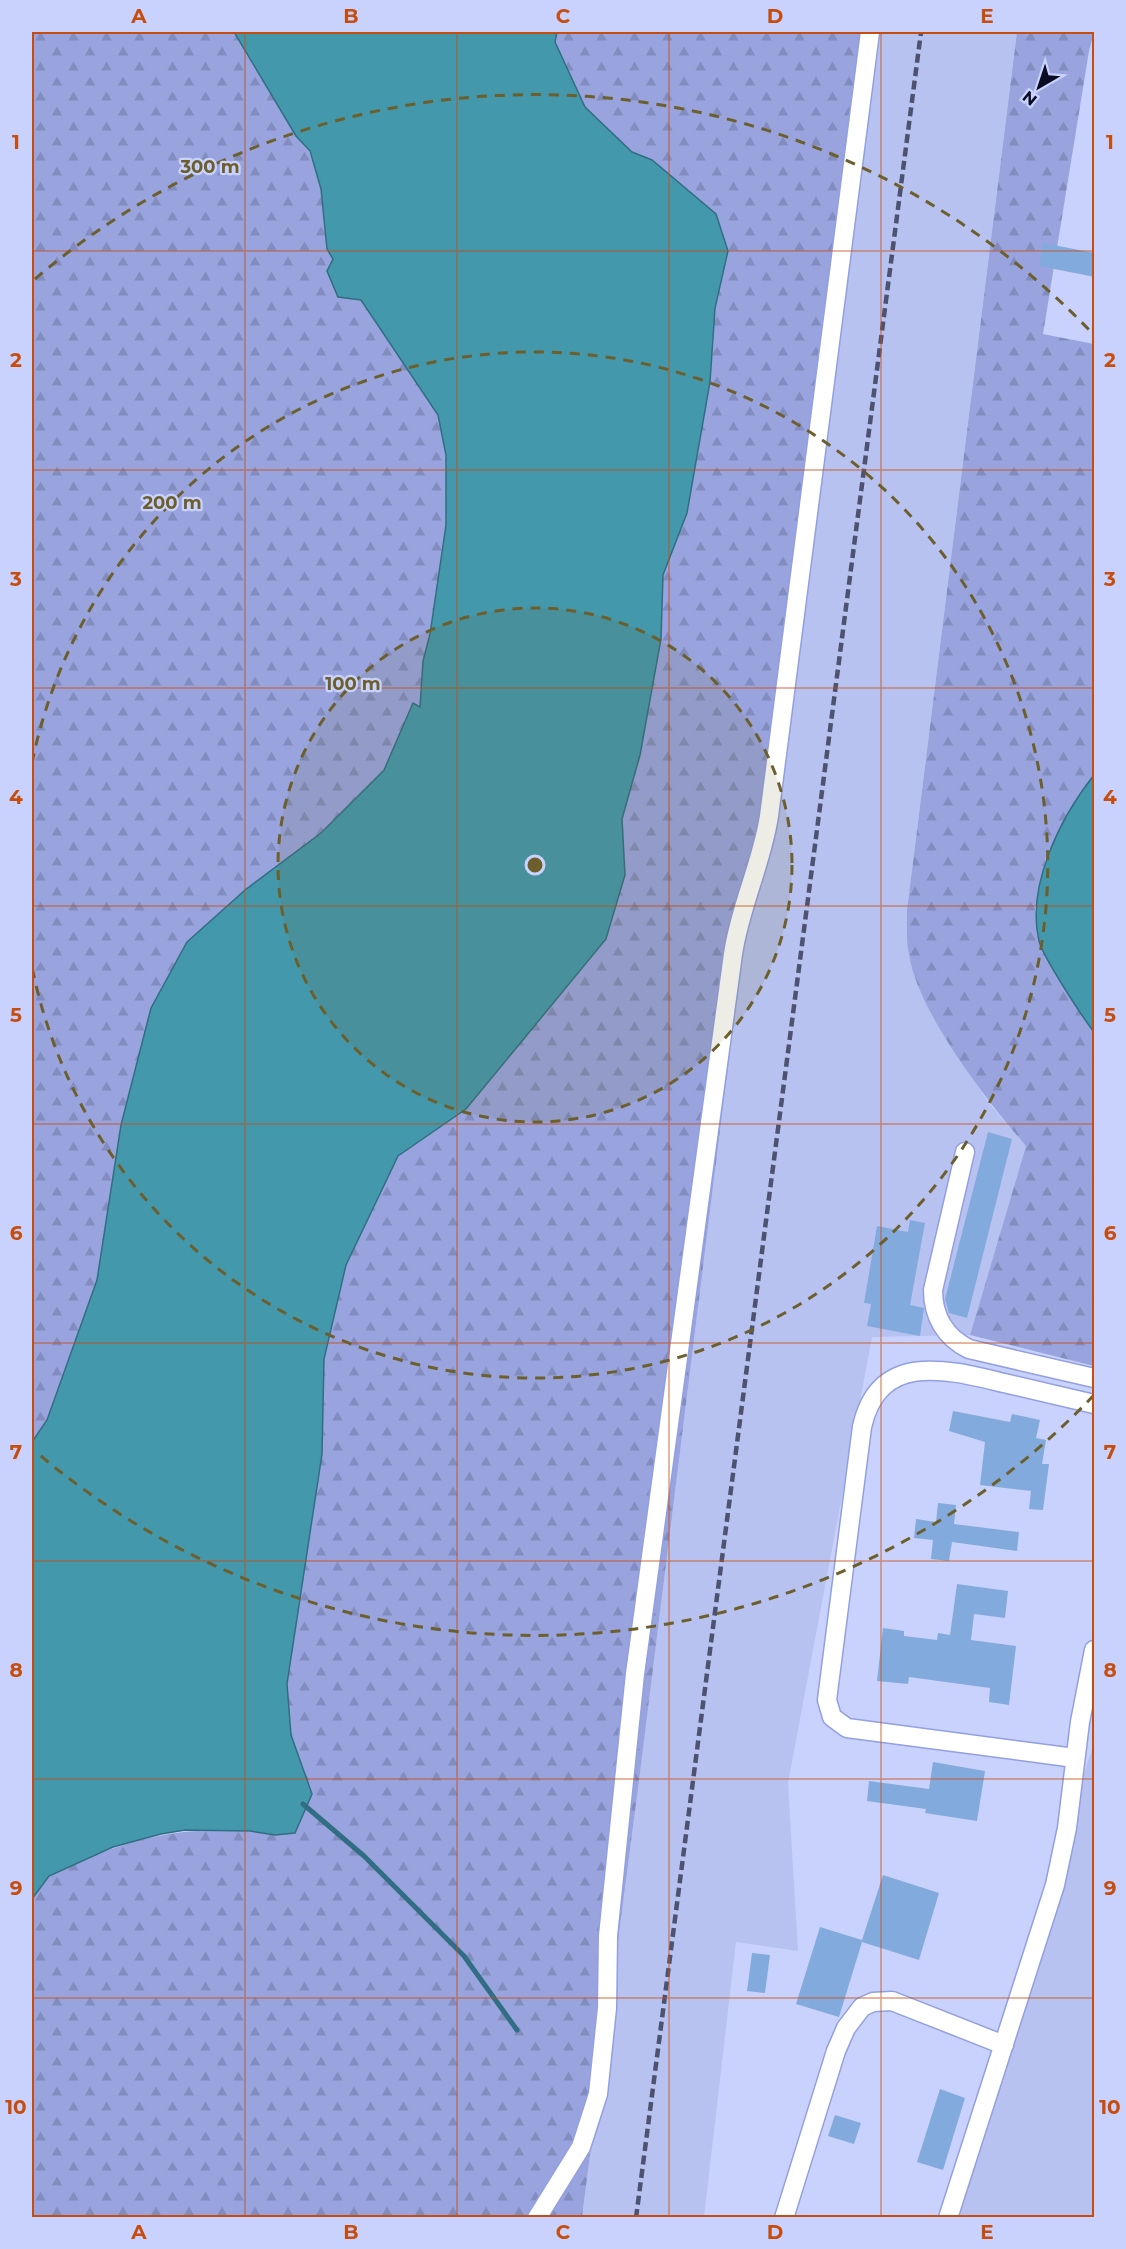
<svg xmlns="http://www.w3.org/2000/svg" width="1126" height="2249" font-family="Montserrat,sans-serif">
<defs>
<pattern id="forest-firs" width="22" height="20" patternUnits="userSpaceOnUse" patternTransform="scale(1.5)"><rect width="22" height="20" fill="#99a4de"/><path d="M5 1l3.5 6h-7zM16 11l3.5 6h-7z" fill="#828cbe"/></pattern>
</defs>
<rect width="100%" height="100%" fill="#c9d2fc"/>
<g fill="#b8c2f0">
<polygon points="863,32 1017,32 907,910 909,956 925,1001 988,1102 1026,1146 970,1335 872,1337 788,1783 798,1951 736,1942 704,2217 582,2218 639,1781 757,834"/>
<polygon points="1094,1743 1094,2217 939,2217"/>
</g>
<g fill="url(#forest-firs)">
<polygon points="32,32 234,32 296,136 309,151 321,189 327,249 333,259 327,271 338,297 361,300 438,415 446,455 446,525 430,634 423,661 420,708 413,703 384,769 321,833 245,890 151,1008 121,1125 97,1280 47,1420 32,1442"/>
<path d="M557 32H863L757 834 639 1781 582 2217H32V1899C37 1892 42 1883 48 1877 57 1870 72 1866 82 1861 143 1833 208 1823 275 1835L312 1794 291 1735 287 1684 322 1454 324 1359 346 1265 398 1156 466 1109 606 939 625 875 622 819 661 639 663 575 687 513 710 382 715 308 728 251 652 160 632 152 585 107 555 42Z"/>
<path d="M1017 32H1094L1089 51 1043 334 1094 344V775L1063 824 1046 857 1035 910 1087 1023 1094 1032V1366L970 1335 1026 1146C987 1101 919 1014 909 955 906 941 907 924 907 910Z"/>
</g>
<g fill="#4498ac" stroke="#326e83" stroke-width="1.5">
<polygon points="234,32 557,32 555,42 585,107 632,152 652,160 716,214 728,251 715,308 710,382 687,513 663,575 661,639 640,755 622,819 625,875 606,939 466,1109 398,1156 346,1265 324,1359 322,1454 287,1684 291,1735 312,1794 295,1833 275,1835 250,1831 185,1830 161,1834 113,1847 49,1876 32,1899 32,1442 47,1420 97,1280 121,1125 151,1008 187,942 245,890 321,833 384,770 413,703 420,707 423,661 430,634 446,525 446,455 438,415 361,300 338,297 327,271 333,259 327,249 321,189 310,151 296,136"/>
<path d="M1094 775V1032C1083 1018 1043 957 1039 941 1026 886 1060 818 1094 775Z"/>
</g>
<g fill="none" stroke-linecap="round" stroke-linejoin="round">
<polyline stroke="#326e83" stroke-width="5" points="303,1804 364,1856 464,1956 517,2030"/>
</g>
<g fill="#83aadd">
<polygon points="1043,243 1095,253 1095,277 1039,266"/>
<polygon points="988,1132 1012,1139 967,1318 949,1313 945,1299"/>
<polygon points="910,1220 925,1223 910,1305 924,1308 920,1336 867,1326 871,1304 864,1303 877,1226 908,1232"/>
<polygon points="953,1411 1010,1422 1012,1414 1040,1420 1036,1438 1046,1440 1042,1464 1049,1464 1043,1510 1029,1509 1031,1491 980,1485 985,1442 949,1431"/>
<polygon points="938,1503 956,1505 954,1524 1019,1532 1017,1551 952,1542 949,1561 931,1559 933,1540 914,1538 916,1519 936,1522"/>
<polygon points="957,1584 1008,1591 1005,1618 974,1614 971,1640 1016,1646 1009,1705 989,1702 990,1688 909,1677 908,1684 877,1681 883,1628 904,1631 904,1636 937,1640 938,1633 950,1635"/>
<polygon points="933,1762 985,1771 977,1821 925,1813 926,1809 867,1801 869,1781 929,1789"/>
<polygon points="883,1875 939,1893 919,1960 862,1942 839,2017 796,2004 820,1927 862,1940"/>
<polygon points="752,1953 770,1955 765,1993 747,1991"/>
<polygon points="940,2089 965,2098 943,2170 917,2162"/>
<polygon points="835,2115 861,2123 854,2144 828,2136"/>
</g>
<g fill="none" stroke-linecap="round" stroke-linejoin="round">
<g stroke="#929fe2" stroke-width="21">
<g id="minor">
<path d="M965 1152 933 1290C933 1316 945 1337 969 1349L1094 1378"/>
<path d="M1075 1758 847 1728 832 1717 827 1700 862 1427C879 1350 949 1370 1004 1383 1034 1390 1064 1397 1094 1404"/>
<path d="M537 2218 581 2147 598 2094 607 2008 608 1936 635 1674 733 954C740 906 762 863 769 816L870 32"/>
<polyline points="784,2218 836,2051 846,2028 862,2007 873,2002 892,2001 1004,2045"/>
<polyline points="948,2218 1055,1885 1067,1828 1080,1722 1094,1650"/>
</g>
</g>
<use href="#minor" stroke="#fff" stroke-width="18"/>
<polyline stroke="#4d5270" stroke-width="4.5" stroke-dasharray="9 4.5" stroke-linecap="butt" points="636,2218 921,32"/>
</g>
<path fill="none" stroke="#c74d0f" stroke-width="1.5" stroke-opacity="0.55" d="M245 32V2218M457 32V2218M669 32V2218M881 32V2218M32 251H1094M32 470H1094M32 688H1094M32 906H1094M32 1124H1094M32 1343H1094M32 1561H1094M32 1779H1094M32 1998H1094"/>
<circle cx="535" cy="865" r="257" fill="#6c5f2c" fill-opacity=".12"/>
<g fill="none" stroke="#6c5f2c" stroke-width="3" stroke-dasharray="10 8">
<circle cx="535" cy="865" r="257"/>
<path d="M32 763A513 513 0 1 1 32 967"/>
<path d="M1094 1395A770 770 0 0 1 35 1451M35 279A770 770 0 0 1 1094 335"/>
</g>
<circle cx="535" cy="865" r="9" fill="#6c5f2c" stroke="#c9d2fc" stroke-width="3"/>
<g font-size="18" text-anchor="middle" font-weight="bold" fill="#6c5f2c" stroke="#c9d2fc" stroke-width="4.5" stroke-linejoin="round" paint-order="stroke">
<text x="210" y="173">300 m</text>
<text x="172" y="509">200 m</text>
<text x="353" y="690">100 m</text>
</g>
<rect width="1126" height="2249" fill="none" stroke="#c9d2fc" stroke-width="66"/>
<g transform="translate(1039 87) rotate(219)" stroke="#c9d2fc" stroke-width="4.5" paint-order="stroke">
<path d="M0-4.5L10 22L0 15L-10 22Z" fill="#090b23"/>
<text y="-9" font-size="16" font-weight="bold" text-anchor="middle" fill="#090b23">N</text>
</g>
<rect x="33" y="33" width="1060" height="2183" fill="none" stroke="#c74d0f" stroke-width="2"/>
<g font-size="20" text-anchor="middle" font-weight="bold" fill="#c74d0f">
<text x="139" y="23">A</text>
<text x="351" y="23">B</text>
<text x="563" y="23">C</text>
<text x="775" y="23">D</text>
<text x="987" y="23">E</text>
<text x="16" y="149">1</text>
<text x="1110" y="149">1</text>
<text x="16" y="367">2</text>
<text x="1110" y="367">2</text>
<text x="16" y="586">3</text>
<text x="1110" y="586">3</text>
<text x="16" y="804">4</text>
<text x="1110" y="804">4</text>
<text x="16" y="1022">5</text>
<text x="1110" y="1022">5</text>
<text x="16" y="1240">6</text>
<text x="1110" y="1240">6</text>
<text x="16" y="1459">7</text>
<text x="1110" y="1459">7</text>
<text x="16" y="1677">8</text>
<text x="1110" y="1677">8</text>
<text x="16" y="1895">9</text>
<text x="1110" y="1895">9</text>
<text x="16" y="2114">10</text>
<text x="1110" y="2114">10</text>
<text x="139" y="2239">A</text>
<text x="351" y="2239">B</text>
<text x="563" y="2239">C</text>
<text x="775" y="2239">D</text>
<text x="987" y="2239">E</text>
</g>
</svg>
